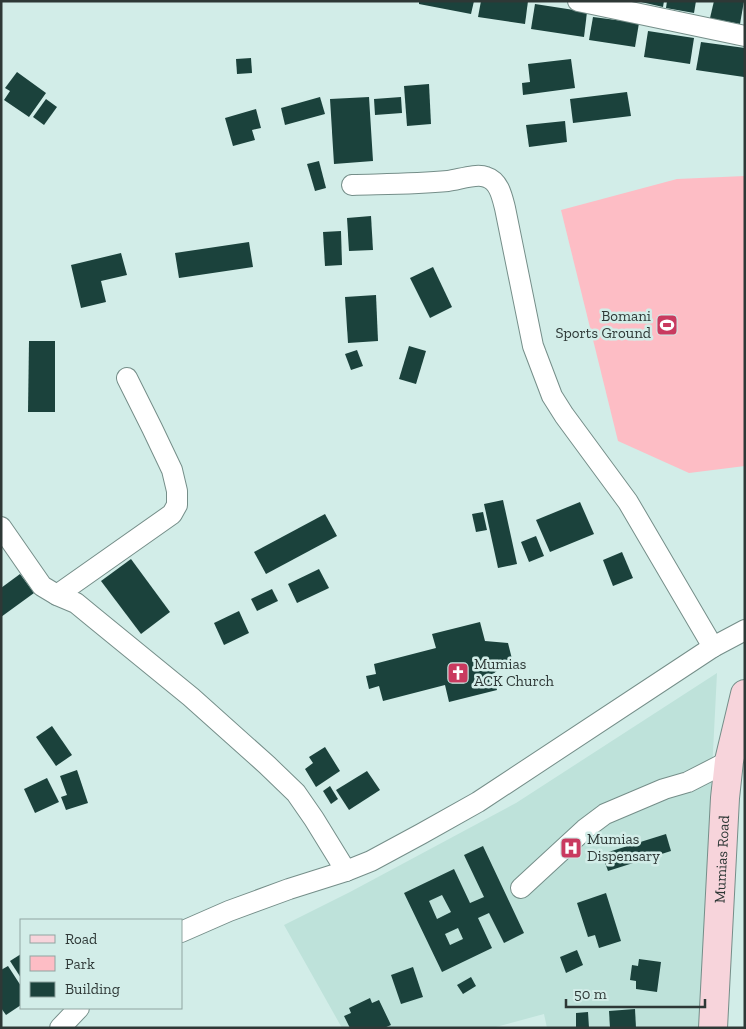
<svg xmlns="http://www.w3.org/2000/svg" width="746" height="1029" font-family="'Zilla Slab',serif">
<rect width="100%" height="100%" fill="#d2ede8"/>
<polygon fill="#bee2da" points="717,673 699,1028 547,1028 544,1014 492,1028 342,1028 284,925 350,892 516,803"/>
<polygon fill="#fdbdc5" points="745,176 745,466 689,473 618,441 561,210 677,179"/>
<g fill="#1b423c" fill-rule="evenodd">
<polygon points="419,1 474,1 471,14 419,4"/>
<polygon points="481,1 528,1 525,24 478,17"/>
<polygon points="641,1 664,1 663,7 641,2"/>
<polygon points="667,1 696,1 694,13 666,8"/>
<polygon points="714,1 744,1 740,24 710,18"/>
<polygon points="535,4 587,12 584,37 531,29"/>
<polygon points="593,17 639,23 635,47 589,40"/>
<polygon points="648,31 694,38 690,64 644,57"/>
<polygon points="701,42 745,48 744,77 696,70"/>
<polygon points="251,58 252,73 237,74 236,59"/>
<polygon points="571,59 575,88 523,95 522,83 530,82 528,64"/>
<polygon points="17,72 46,93 29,117 4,100 10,91 5,88"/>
<polygon points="429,84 431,124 407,126 404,86"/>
<polygon points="627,92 631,116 573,123 570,99"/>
<polygon points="320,97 325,114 285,125 281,108"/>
<polygon points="369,97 373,161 334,164 330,99"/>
<polygon points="401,97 402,113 375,115 374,99"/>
<polygon points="46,99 57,107 44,125 33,117"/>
<polygon points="256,109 261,128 252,130 255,140 233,146 225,118"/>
<polygon points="565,121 567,142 529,147 526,125"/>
<polygon points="319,161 326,188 315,191 307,164"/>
<polygon points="371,216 373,250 349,251 347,218"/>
<polygon points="341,231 342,265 325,266 323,232"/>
<polygon points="249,242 253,267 179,278 175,253"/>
<polygon points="121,253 127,275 101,281 106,302 81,308 71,265"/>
<polygon points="433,267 452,307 430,318 410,278"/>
<polygon points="376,295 378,341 348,343 345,297"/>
<polygon points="29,341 55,341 55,412 28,412"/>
<polygon points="409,346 426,351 416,384 399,379"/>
<polygon points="357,350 363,366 351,370 345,354"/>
<polygon points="503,500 517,564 498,568 484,504"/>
<polygon points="580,502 594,534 550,552 536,520"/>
<polygon points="483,512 487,530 476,532 472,514"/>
<polygon points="325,514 337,536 266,574 254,552"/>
<polygon points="536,536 544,556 529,562 521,542"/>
<polygon points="622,552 633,578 613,586 603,560"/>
<polygon points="131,559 170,612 141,634 101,581"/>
<polygon points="319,569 329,588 297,603 288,584"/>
<polygon points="20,574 34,593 1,617 1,588"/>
<polygon points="272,589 278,601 257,611 251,599"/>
<polygon points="239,611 249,633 224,645 214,623"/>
<polygon points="480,622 485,641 508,643 512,659 493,674 497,690 449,702 445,685 383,701 379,686 369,689 366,676 376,674 374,664 436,648 432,634"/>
<polygon points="52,726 72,755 56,766 36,737"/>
<polygon points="325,747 340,771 316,787 305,769 313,763 309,757"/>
<polygon points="77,770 88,803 66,810 61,797 67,795 60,776"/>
<polygon points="367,771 380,790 349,810 336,790"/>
<polygon points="47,778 59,802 35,813 24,789"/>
<polygon points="330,786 338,799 331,804 323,791"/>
<polygon points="666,834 671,851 608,871 602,854"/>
<path d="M483 846 524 933 504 943 489 913 478 918 492 948 442 972 404 893 454 869 470 903 484 897 464 855ZM442 895 451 912 437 919 429 901ZM458 928 463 939 450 945 445 934Z"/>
<polygon points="606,893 621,941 599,948 595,935 588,937 577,903"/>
<polygon points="577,950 583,965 566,973 560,957"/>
<polygon points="21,954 21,978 10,961"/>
<polygon points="639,959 661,962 657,992 636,989 636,981 630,980 632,965 638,966"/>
<polygon points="8,966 21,986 21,1005 6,1015 1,1008 1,970"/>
<polygon points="413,967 423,997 401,1004 391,975"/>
<polygon points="471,977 476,986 463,994 457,985"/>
<polygon points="370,998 372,1003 379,1000 391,1025 384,1028 350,1028 344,1016 351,1013 349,1008"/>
<polygon points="635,1009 636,1028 610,1028 609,1011"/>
<polygon points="588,1012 589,1028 576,1028 576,1013"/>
</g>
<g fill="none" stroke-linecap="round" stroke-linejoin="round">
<g stroke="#758e89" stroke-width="22">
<g id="street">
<polyline points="578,1 745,36"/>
<path d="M352 185C384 184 416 184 448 181 458 180 476 173 486 177 499 181 502 196 505 208L533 346 552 396 564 415 628 502 713 647"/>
<polyline points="1,527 42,586 57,595 76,603 93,617 191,697 267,765 296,793 314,819 346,871"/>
<polyline points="57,595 172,514 177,505 177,491 172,470 152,428 127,378"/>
<polyline points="521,888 585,829 605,814 664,789 688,782 729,761"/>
<polyline points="181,932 229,911 289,889 346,871 371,861 421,834 478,802 713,647 745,630"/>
<polyline points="60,1028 79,1008"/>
</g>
</g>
<g stroke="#758e89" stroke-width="30">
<g id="secondary">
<path id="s1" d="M713 1028 725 798 729 761 745 694"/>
</g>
</g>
<use href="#street" stroke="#fff" stroke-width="20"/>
<use href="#secondary" stroke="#f7d4db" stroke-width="28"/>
</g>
<defs>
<g id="stadium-square" transform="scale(1.125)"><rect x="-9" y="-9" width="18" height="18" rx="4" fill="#c93a5f" stroke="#d2ede8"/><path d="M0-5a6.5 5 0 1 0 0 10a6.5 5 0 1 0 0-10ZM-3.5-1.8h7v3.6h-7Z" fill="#fff"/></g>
<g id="church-square" transform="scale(1.125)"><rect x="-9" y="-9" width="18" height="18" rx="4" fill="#c93a5f" stroke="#d2ede8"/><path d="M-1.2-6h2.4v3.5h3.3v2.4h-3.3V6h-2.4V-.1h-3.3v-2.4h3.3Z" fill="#fff"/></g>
<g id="hospital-square" transform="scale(1.125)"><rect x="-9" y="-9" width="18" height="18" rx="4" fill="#c93a5f" stroke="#d2ede8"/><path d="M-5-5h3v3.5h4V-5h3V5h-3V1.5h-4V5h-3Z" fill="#fff"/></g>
</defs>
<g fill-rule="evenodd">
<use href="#stadium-square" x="667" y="325"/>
<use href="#church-square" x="458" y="673"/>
<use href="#hospital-square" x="571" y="848"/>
</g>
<g text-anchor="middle" stroke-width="5" stroke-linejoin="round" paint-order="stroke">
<g font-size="15" fill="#2e3836" stroke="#d2ede8" text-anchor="start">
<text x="651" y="321" text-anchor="end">Bomani<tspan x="651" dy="17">Sports Ground</tspan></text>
<text x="474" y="669">Mumias<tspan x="474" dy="17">ACK Church</tspan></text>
<text x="587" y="844">Mumias<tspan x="587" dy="17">Dispensary</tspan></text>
</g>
<g font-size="15" fill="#2e3836" stroke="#d2ede8">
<text dy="5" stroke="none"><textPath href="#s1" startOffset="169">Mumias Road</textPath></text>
</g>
</g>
<rect width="746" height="1029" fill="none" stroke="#2e3836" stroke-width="5"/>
<rect x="20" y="919" width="162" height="90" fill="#d2ede8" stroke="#90a5a1"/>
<rect x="30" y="935" width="25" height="8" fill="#f7d4db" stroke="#90a5a1"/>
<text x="65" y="944" font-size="15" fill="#2e3836">Road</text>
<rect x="30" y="956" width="25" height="15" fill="#fdbdc5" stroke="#90a5a1"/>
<text x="65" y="969" font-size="15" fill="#2e3836">Park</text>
<rect x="30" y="982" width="25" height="15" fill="#1b423c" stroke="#90a5a1"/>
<text x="65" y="994" font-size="15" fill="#2e3836">Building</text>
<path d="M566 999v8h139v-8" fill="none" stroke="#2e3836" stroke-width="2.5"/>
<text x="574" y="999" font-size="15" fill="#2e3836" stroke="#d2ede8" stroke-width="4" paint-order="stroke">50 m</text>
</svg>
